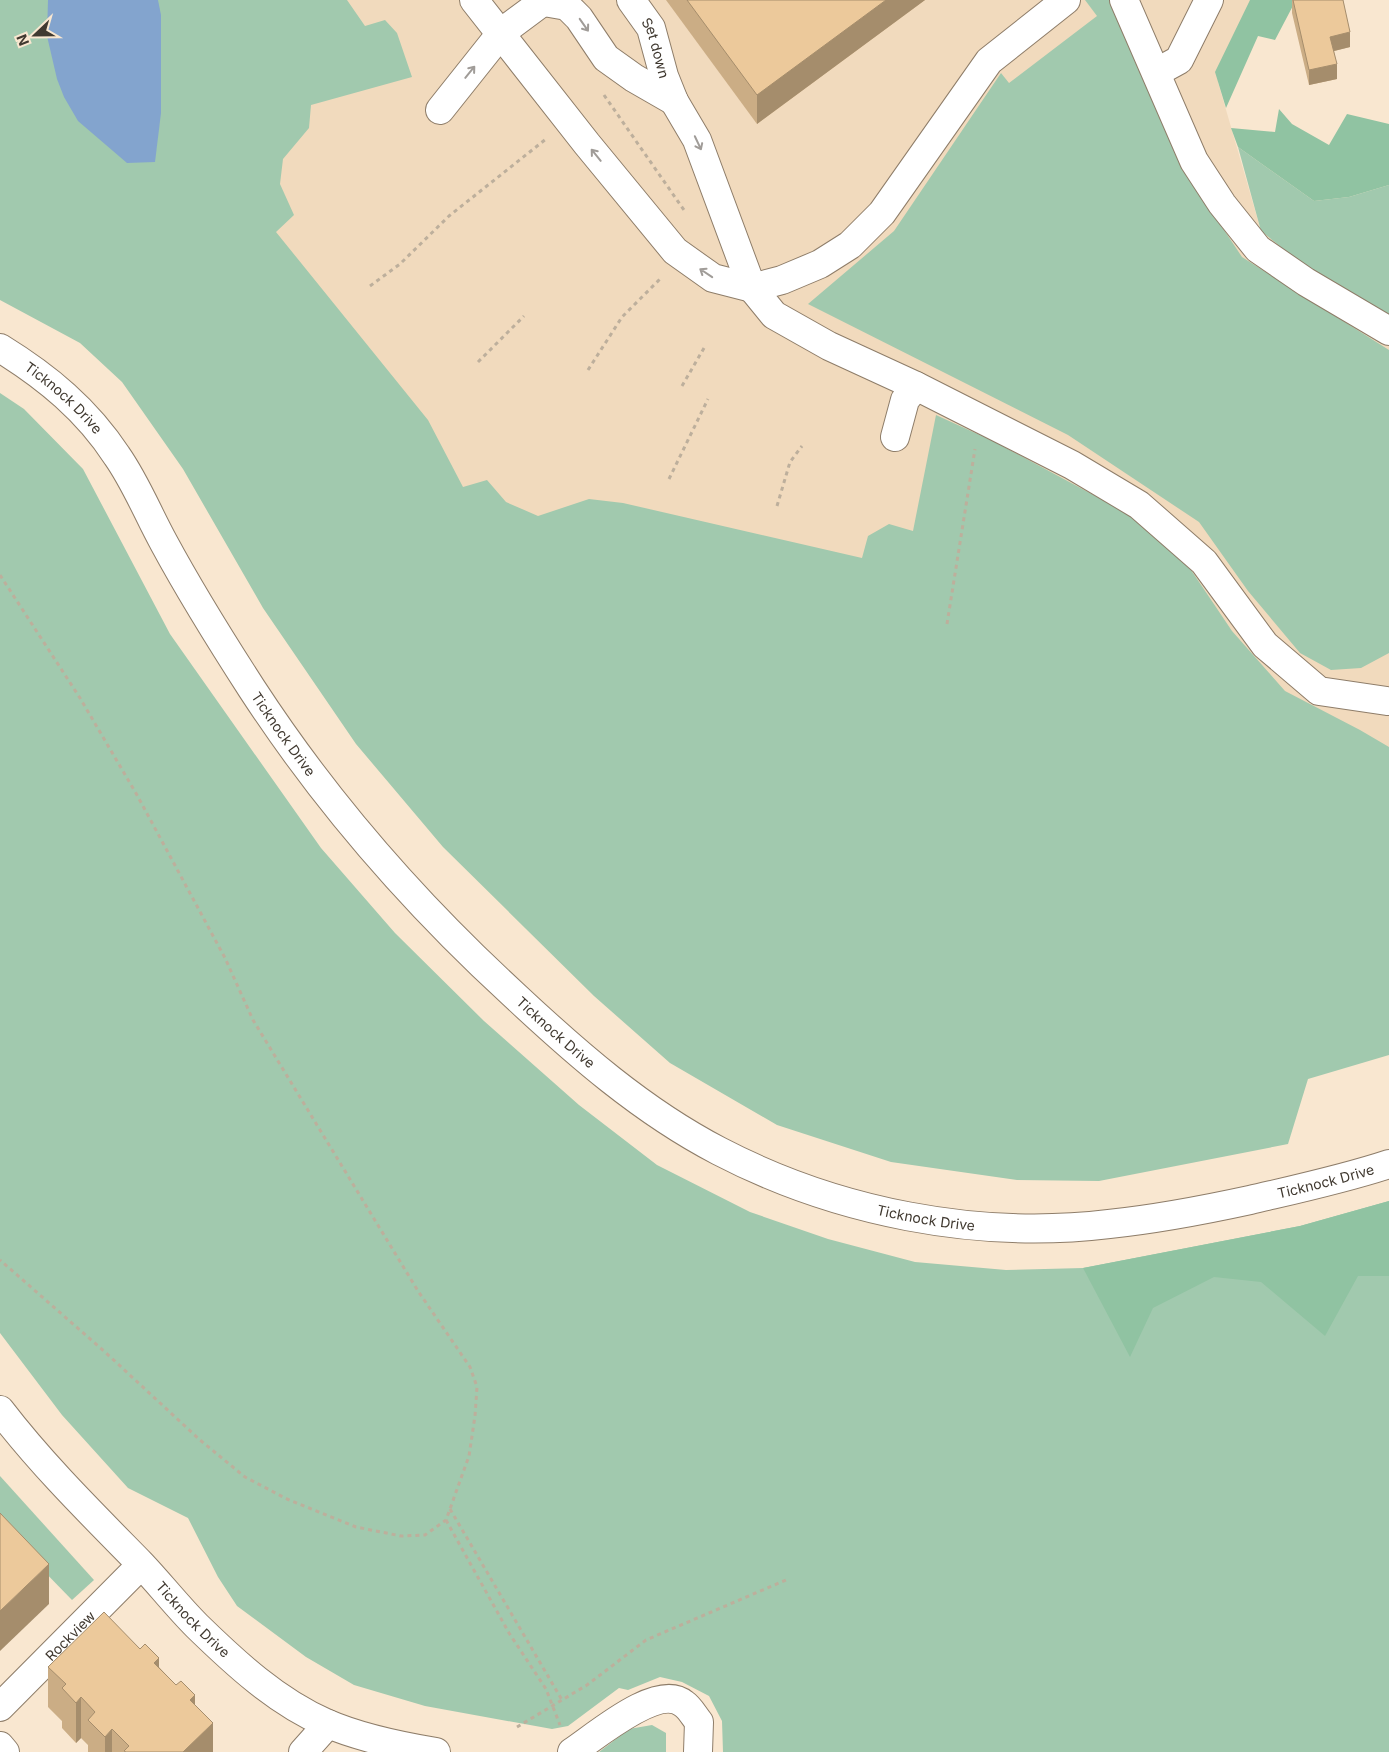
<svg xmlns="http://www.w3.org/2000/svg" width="1389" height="1752" font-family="Inter,sans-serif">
<rect width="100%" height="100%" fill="#f9e7d0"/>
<polygon fill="#f1dabd" points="212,0 1255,0 1218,82 1261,231 1389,317 1389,778 509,702 223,147"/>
<g fill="#a1c9ae">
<polygon points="0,0 347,0 365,26 385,20 397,33 412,77 311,105 309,128 283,159 280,184 294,215 276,232 428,420 463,487 487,480 506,502 538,516 589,499 623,503 862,558 868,536 889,524 913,531 936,415 993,441 1127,513 1187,564 1232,631 1285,691 1360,730 1389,747 1389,1055 1308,1079 1288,1144 1099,1181 1017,1180 891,1162 777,1125 670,1063 594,996 443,847 356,744 263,608 183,469 122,382 80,343 0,300"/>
<polygon points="1085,0 1109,0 1125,27 1185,171 1242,257 1389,350 1389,653 1361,668 1331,670 1300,653 1248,591 1199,522 1068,435 808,304 894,231 1001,73 1009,83 1097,16"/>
<polygon points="1238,147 1314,201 1349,197 1389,185 1389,317 1317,276 1261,231"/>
<polygon points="0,393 24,409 83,469 170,634 321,848 395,933 484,1021 579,1105 657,1165 750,1212 828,1239 915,1262 1006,1270 1083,1268 1300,1226 1389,1201 1389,1752 723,1752 722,1721 709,1696 682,1682 660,1677 628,1690 619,1688 568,1726 552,1729 425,1706 354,1685 306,1657 237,1606 218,1577 188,1518 128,1488 62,1415 0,1333"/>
<polygon points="0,1476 94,1580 72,1600 0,1526"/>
<polygon points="652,1725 666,1733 666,1752 599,1752 629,1729"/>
</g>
<g fill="#90c3a2">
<polygon points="1250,0 1296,0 1275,40 1258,36 1226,108 1215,72"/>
<polygon points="1279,109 1292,124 1329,145 1347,114 1389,124 1389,185 1349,197 1314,201 1238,147 1231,128 1275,132"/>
<polygon points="1389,1201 1389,1276 1358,1276 1325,1336 1261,1282 1214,1277 1153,1308 1130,1357 1083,1268 1300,1226"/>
</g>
<polygon fill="#83a4ce" points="48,0 158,0 161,15 161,113 155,162 127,163 78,121 64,97 57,79 47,36"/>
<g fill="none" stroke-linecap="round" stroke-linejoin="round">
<g stroke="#8e7d69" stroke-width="30">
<g id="minor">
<polyline points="474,0 587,144 675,251 713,278 752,288 782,280 820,264 850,245 882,213 989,61 1066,0"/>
<path id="s1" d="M631 0 651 28 664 76 674 101 697 140 752 288 774 315 829 346 916 386 1072 465 1139 505 1204 562 1265 645 1319 691 1387 701"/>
<polyline points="1124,0 1194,161 1222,204 1258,249 1306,282 1389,331"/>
<polyline points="544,2 567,6 579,18 606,58 634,78 674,101"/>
<polyline points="1157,72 1179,60 1209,0"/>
<polyline points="440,110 502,32 545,0"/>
<path id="s2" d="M0 348C47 377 87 410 117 456 136 483 148 514 164 543 191 593 221 641 252 689 325 801 414 903 513 994 576 1053 642 1111 719 1151 836 1212 977 1240 1109 1224 1157 1219 1204 1210 1250 1200 1297 1189 1344 1179 1389 1164"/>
<polyline points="895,437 905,400 916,386"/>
<path id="s3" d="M0 1410C43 1466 92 1514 141 1564 160 1584 177 1606 197 1626 235 1663 277 1702 326 1723 360 1738 400 1746 436 1752"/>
<path id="s4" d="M0 1707 141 1565"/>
<polyline points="0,1746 5,1752"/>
<polyline points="303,1752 328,1724"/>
<path d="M572 1752C595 1737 658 1682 684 1704 690 1708 694 1716 699 1722L698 1752"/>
</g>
</g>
<g stroke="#bdaf9c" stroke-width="3" stroke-dasharray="4 4" stroke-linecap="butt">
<polyline points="604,95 686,213"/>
<polyline points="370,286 400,264 449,216 546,139"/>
<polyline points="478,362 524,316"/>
<polyline points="588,370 622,317 662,277"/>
<polyline points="682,386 704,348"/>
<polyline points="669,479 708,399"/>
<polyline points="777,506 790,462 802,446"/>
<polyline points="0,575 80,698 137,795 225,958 253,1020 418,1291 470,1367 477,1387 475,1416 469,1456 446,1520 425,1535 401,1536 356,1527 287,1499 245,1477 200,1440 105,1352 0,1260"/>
<polyline points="947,624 975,449"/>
<polyline points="450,1509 562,1700"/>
<polyline points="446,1520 509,1633 546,1689 560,1725"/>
<polyline points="517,1727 587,1685 646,1640 786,1580"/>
</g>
<use href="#minor" stroke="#fff" stroke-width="28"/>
</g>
<g fill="#cbad85">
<polygon points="666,0 925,0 757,124"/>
<polygon points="1292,0 1343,0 1350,47 1334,51 1337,79 1309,85 1292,13"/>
<polygon points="140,1649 159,1667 195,1706 213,1752 88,1752 88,1745 81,1738 76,1743 62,1728 62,1721 48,1707 48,1667"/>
</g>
<g fill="#a58d6c">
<polygon points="886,0 925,0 757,124 757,95"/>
<polygon points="1350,32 1350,47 1330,52 1330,37"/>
<polygon points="1337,64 1337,79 1309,85 1309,70"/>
<polygon points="49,1564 49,1604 0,1651 0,1611"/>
<polygon points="159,1658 159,1698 154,1663"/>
<polygon points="195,1695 195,1735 190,1700"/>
<polygon points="81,1697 81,1738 76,1743 76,1703"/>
<polygon points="213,1723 213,1752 183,1752"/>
<polygon points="112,1729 112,1752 105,1752 105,1737"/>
</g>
<g fill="#ecc99b" stroke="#a58d6c">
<polygon points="687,0 886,0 757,95"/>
<polygon points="1293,0 1343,0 1350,32 1330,37 1337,64 1309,70"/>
<polygon points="0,1513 49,1564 0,1611"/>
<polygon points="104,1612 140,1649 145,1644 159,1658 154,1663 176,1685 181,1681 195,1695 190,1700 213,1723 183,1752 126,1752 124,1751 129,1746 112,1729 105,1737 88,1720 95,1712 81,1697 76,1703 62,1688 66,1684 48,1667"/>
</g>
<defs><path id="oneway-shaft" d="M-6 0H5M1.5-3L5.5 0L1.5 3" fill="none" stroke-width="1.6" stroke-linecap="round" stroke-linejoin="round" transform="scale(1.25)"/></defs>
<g stroke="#a09c98">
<use href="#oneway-shaft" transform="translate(584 25) rotate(55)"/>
<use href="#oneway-shaft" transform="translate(470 72) rotate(-51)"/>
<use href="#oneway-shaft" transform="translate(698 143) rotate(65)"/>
<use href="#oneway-shaft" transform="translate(596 155) rotate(-129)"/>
<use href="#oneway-shaft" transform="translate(706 273) rotate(-146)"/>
</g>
<g text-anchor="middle" stroke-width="4" stroke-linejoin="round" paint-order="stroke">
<g font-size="14" fill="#403930" stroke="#f9e7d0">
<text dy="5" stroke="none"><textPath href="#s1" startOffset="55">Set down</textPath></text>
<text dy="5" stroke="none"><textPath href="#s2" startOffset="81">Ticknock Drive</textPath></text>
<text dy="5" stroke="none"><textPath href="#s2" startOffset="485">Ticknock Drive</textPath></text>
<text dy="5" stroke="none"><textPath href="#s2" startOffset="890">Ticknock Drive</textPath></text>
<text dy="5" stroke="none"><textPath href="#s2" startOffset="1716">Ticknock Drive</textPath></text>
<text dy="5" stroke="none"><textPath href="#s2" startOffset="1311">Ticknock Drive</textPath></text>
<text dy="5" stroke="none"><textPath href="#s3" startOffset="285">Ticknock Drive</textPath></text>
<text dy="5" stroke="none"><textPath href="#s4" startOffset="100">Rockview</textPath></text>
</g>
</g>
<g transform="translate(35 35) rotate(248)" stroke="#f9e7d0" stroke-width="4" paint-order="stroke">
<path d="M0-4L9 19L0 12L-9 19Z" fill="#403930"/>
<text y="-8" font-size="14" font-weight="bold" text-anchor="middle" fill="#403930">N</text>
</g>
</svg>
